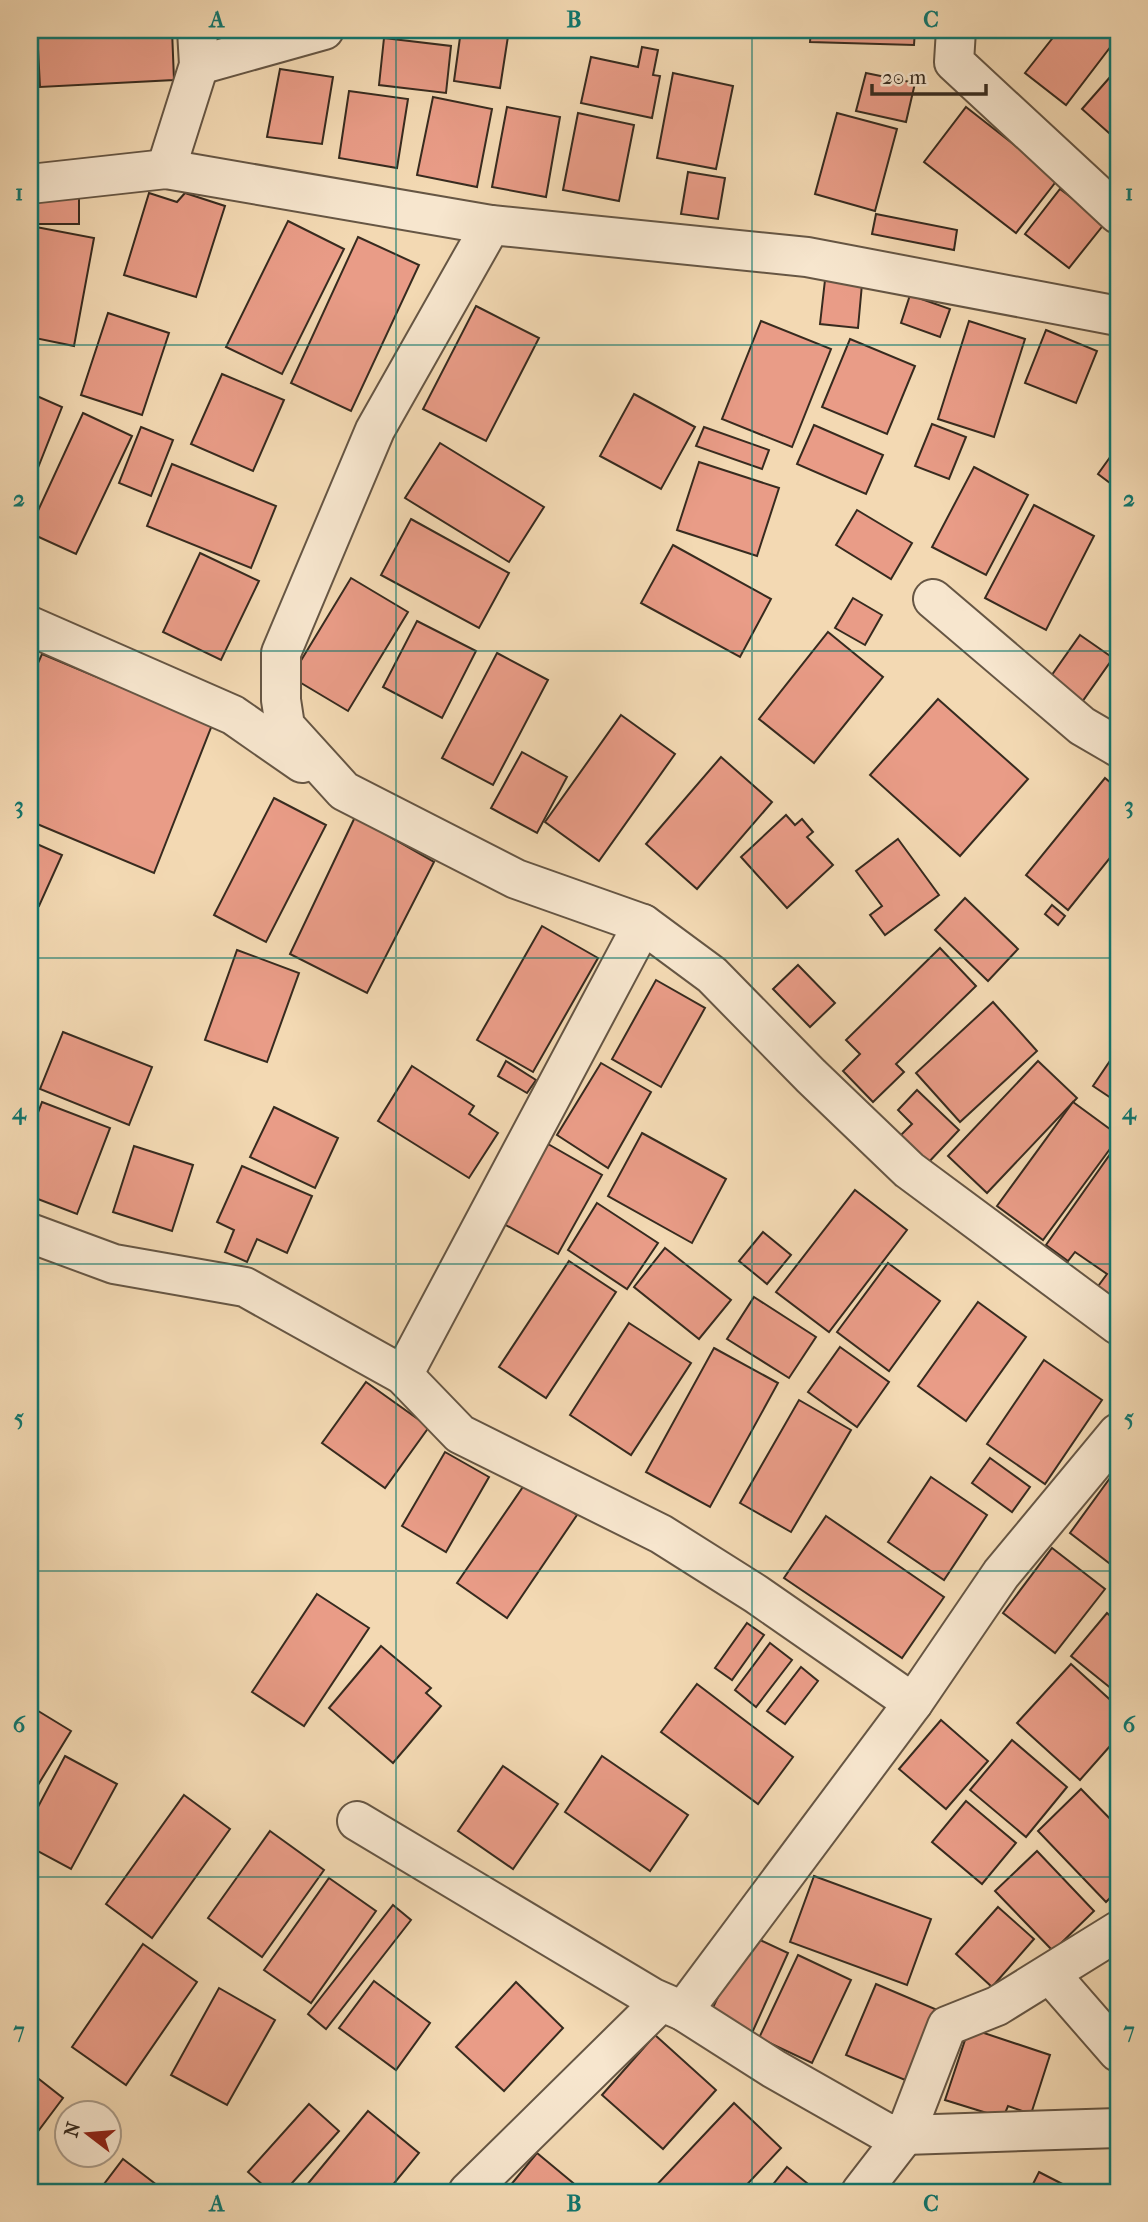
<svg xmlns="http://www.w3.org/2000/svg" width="1148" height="2222" font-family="'IM FELL French Canon',serif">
<rect width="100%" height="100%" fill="#f3d9b3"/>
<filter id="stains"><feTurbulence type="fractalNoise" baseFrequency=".00286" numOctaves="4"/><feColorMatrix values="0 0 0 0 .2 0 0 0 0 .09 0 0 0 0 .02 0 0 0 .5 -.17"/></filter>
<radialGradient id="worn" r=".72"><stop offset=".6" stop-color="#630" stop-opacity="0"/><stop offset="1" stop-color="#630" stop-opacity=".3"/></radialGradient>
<g fill="#e99c87" stroke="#372b1f" stroke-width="2">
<polygon points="37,30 172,30 174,80 40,87"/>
<polygon points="226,30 275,30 227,37"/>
<polygon points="461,30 509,30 500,88 454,81"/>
<polygon points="811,30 915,30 914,45 810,42"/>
<polygon points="1059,30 1118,30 1118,37 1066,105 1025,73"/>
<polygon points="384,38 451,46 446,93 379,85"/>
<polygon points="642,47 658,50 653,75 660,76 652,118 581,103 591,57 638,67"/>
<polygon points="1118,68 1118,141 1082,109"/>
<polygon points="280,69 333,77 322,144 267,137"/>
<polygon points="673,73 733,86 716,169 657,158"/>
<polygon points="866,73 915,83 906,122 856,111"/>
<polygon points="349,91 408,99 397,168 339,158"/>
<polygon points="433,97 492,109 477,187 417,175"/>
<polygon points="507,107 560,117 546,197 492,187"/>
<polygon points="966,107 1058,179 1016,233 924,162"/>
<polygon points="578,113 634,125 619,201 563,190"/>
<polygon points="837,113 897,129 875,211 815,194"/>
<polygon points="688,172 725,178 718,219 681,214"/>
<polygon points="1060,189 1105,223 1069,268 1025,234"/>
<polygon points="149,193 177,202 185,193 225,206 196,297 124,275"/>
<rect x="35" y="195" width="44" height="29"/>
<polygon points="876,214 957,230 954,250 872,234"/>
<polygon points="288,221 344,249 282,374 226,347"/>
<polygon points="36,227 94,238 74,346 30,337 30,260"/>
<polygon points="358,237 419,265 351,411 291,383"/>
<polygon points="825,280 862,284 858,328 820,324"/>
<polygon points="910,295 950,309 940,337 901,323"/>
<polygon points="476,306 539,338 486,441 423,409"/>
<polygon points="108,313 169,333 142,415 81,395"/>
<polygon points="761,321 831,349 792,447 722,419"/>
<polygon points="969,321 1025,339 994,437 938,419"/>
<polygon points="1046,330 1097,351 1076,403 1025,383"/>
<polygon points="850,339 915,366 887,434 822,407"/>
<polygon points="222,374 284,400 253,471 191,444"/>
<polygon points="30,393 62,407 30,488"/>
<polygon points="634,394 695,427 661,489 600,456"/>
<polygon points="83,413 132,436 76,554 30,533 30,528"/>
<polygon points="932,424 966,437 949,479 915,466"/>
<polygon points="814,425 883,455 866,494 797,464"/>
<polygon points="141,427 173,440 151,496 119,483"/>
<polygon points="704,427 769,450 762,469 696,446"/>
<polygon points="440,443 544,507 509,562 405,498"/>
<polygon points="1118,446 1118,489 1098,474"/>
<polygon points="699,462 779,488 757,556 677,530"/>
<polygon points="172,464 276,506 251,568 147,526"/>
<polygon points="974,467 1028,495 986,575 932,547"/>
<polygon points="1034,505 1094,536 1046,630 985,598"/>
<polygon points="857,510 912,543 891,579 836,545"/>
<polygon points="411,519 509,573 479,628 381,575"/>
<polygon points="673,545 771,599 740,657 641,603"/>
<polygon points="200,553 259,581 221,660 163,632"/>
<polygon points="351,578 408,612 348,711 291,677"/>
<polygon points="853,598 882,615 865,645 835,628"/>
<polygon points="417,621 476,651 442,718 383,687"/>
<polygon points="828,632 883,677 814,763 759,719"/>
<polygon points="1080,635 1113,658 1082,702 1049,679"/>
<polygon points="497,653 548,680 493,785 442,758"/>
<polygon points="42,654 212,725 154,873 30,821 30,681"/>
<polygon points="938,699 1028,779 960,856 870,775"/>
<polygon points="621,715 675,754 599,861 545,822"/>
<polygon points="522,752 567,777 537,833 491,808"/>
<polygon points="721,757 772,802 697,889 646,844"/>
<polygon points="1105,778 1118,789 1118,848 1068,910 1026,875"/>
<polygon points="274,798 326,825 266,942 214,915"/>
<polygon points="786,815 795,825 802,819 813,832 807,837 833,865 787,908 741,857"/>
<polygon points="355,817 434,862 367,993 290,954"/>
<polygon points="898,839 939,895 885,935 870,915 882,906 856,871"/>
<polygon points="30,841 62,855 39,906 30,902"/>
<polygon points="965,898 1018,949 988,981 935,930"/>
<polygon points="1052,905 1065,916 1058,925 1045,914"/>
<polygon points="542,926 598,958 533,1072 477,1040"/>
<polygon points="940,948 976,986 896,1064 904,1072 873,1102 843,1071 860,1054 846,1040"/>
<polygon points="237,950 299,973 267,1062 205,1040"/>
<polygon points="798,965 835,1003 810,1027 773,989"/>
<polygon points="656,980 705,1008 661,1087 612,1059"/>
<polygon points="993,1002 1037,1051 960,1122 916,1073"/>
<polygon points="63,1032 152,1067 129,1125 40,1089"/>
<polygon points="1118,1049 1118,1101 1117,1102 1093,1086"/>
<polygon points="506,1061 536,1080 527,1093 498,1076"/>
<polygon points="1038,1061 1077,1098 987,1193 948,1156"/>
<polygon points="601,1063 651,1092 608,1168 557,1135"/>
<polygon points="412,1066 474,1106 469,1114 498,1133 469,1178 378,1121"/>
<polygon points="917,1090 959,1130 926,1165 898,1138 912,1124 898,1110"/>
<polygon points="42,1102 110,1128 77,1214 30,1196 30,1134"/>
<polygon points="1073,1102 1118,1135 1118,1138 1043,1240 997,1206"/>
<polygon points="274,1107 338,1138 315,1188 250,1157"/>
<polygon points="642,1133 726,1179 692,1243 608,1196"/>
<polygon points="1118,1143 1118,1305 1096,1289 1107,1274 1075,1252 1068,1261 1046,1245"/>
<polygon points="548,1144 602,1175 558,1254 504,1224"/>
<polygon points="134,1146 193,1165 172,1231 113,1212"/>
<polygon points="242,1166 312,1196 287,1253 257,1239 247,1262 225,1252 234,1230 217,1222"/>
<polygon points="855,1190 907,1230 829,1332 776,1292"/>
<polygon points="597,1203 658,1243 627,1289 568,1250"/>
<polygon points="763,1232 791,1255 767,1284 739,1261"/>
<polygon points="665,1248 731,1300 699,1339 634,1287"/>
<polygon points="569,1261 616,1292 546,1398 499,1367"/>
<polygon points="888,1263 940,1301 889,1371 837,1332"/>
<polygon points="754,1297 816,1337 789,1378 727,1339"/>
<polygon points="978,1302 1026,1337 966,1421 918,1386"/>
<polygon points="629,1323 691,1363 631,1455 570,1415"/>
<polygon points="840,1347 889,1382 857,1427 808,1392"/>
<polygon points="714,1348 778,1383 710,1507 646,1472"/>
<polygon points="1044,1360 1102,1400 1045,1484 987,1444"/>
<polygon points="366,1382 429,1427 385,1488 322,1443"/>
<polygon points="799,1400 851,1430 791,1532 740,1503"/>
<polygon points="445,1452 489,1477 446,1552 402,1526"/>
<polygon points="990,1458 1030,1487 1012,1512 972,1483"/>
<polygon points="1118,1467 1118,1570 1070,1533"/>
<polygon points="931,1477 987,1515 944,1580 888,1542"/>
<polygon points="527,1481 577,1515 507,1618 457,1583"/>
<polygon points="826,1516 944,1597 902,1658 784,1578"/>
<polygon points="1052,1548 1105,1589 1055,1653 1003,1613"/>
<polygon points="317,1594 369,1628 304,1726 252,1692"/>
<polygon points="1107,1613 1118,1623 1118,1694 1071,1656"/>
<polygon points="747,1623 764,1635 732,1680 715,1668"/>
<polygon points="770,1643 792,1660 756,1707 735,1690"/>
<polygon points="381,1646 431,1688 426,1693 441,1706 393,1763 329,1708"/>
<polygon points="1071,1664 1118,1707 1118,1737 1080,1780 1017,1723"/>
<polygon points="801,1667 818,1681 785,1724 767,1711"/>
<polygon points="697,1684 793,1757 758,1804 661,1732"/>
<polygon points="30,1706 71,1731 30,1798"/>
<polygon points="941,1720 988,1761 946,1809 899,1769"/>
<polygon points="1012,1740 1067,1787 1026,1837 970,1790"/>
<polygon points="65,1756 117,1784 71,1869 30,1847 30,1822"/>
<polygon points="602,1756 688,1815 650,1871 565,1812"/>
<polygon points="503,1766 558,1804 513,1869 458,1831"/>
<polygon points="1081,1789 1118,1827 1118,1890 1106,1902 1038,1831"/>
<polygon points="184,1795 230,1829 152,1938 106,1904"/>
<polygon points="966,1801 1016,1843 982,1884 932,1842"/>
<polygon points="270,1831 324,1870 262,1957 208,1918"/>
<polygon points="1037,1851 1094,1911 1053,1951 995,1891"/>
<polygon points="814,1876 931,1919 907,1985 790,1942"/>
<polygon points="329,1878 376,1911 311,2003 264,1970"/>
<polygon points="393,1905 411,1920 326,2029 308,2014"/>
<polygon points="998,1907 1034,1939 992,1987 956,1954"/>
<polygon points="747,1934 788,1953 752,2033 710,2014"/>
<polygon points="143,1944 197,1982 126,2085 72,2047"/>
<polygon points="798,1955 851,1980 812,2063 759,2038"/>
<polygon points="374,1981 430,2023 396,2070 339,2028"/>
<polygon points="516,1982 563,2028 504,2091 456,2047"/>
<polygon points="876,1984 935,2009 905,2080 846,2055"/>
<polygon points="219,1988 275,2020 227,2105 171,2075"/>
<polygon points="969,2028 1050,2055 1031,2114 1008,2106 1003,2118 945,2100"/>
<polygon points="655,2035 716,2090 663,2149 602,2095"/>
<polygon points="30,2072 63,2098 30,2142"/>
<polygon points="734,2103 781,2148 740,2192 650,2192"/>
<polygon points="309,2104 339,2131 284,2192 271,2192 248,2172"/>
<polygon points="368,2111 419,2153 387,2192 301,2192"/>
<polygon points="537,2153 584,2192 505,2192"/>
<polygon points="123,2159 166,2192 98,2192"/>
<polygon points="787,2167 818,2192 767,2192"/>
<polygon points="1039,2172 1078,2192 1029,2192"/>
</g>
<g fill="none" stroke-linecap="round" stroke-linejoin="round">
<g stroke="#665644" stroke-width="42">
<g id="street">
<polyline points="956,30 954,62 1118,214"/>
<polyline points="199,65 324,30"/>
<polyline points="166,169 199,65 197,30"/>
<polyline points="30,184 166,169 491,225 807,257 1118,316"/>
<polyline points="491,225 375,430 281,653 281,700 285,726 344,791 516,879 643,924 712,975 811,1076 909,1170 1118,1325"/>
<polyline points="933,599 1082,726 1118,747"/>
<polyline points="30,626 233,715 302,763"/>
<polyline points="30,1233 114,1264 245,1287 403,1375 460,1434 661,1534 756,1594 913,1703"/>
<polyline points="403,1375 643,924"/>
<polyline points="357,1821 653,1998 683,2011 774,2069 885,2132 905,2135 1118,2128"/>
<polyline points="1050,1974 1118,2052"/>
<polyline points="683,2011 913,1703 1001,1574 1118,1433"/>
<polyline points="468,2192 661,2002"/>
<polyline points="861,2192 905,2135 947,2026 997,2006 1118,1931"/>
</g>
</g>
<use href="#street" stroke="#f7e6ce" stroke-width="38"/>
</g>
<path fill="none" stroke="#0f766e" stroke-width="2" stroke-opacity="0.55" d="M396 30V2192M752 30V2192M30 345H1118M30 651H1118M30 958H1118M30 1264H1118M30 1571H1118M30 1877H1118"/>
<rect width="1148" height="2222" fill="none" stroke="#f3d9b3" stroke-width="77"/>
<g transform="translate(88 2134) rotate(286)"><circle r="33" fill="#f7e6ce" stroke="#aa9b88" stroke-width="2"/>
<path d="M0-5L12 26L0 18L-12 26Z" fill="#8f2418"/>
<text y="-10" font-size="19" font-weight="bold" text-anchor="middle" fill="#372b1f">N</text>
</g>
<path d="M872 84v10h114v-10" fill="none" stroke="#372b1f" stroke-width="3.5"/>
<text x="882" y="84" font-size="21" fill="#372b1f" stroke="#f7e6ce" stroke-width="5" paint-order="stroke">20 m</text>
<rect x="38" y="38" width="1072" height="2146" fill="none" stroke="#0f766e" stroke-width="2.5"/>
<g font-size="23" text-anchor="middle" font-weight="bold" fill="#0f766e">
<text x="217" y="27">A</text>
<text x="574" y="27">B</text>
<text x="931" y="27">C</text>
<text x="19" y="200">1</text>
<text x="1129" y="200">1</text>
<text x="19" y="506">2</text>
<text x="1129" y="506">2</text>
<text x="19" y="813">3</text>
<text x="1129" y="813">3</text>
<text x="19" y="1119">4</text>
<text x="1129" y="1119">4</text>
<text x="19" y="1425">5</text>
<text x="1129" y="1425">5</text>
<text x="19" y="1732">6</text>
<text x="1129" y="1732">6</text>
<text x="19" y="2038">7</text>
<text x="1129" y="2038">7</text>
<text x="217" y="2211">A</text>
<text x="574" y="2211">B</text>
<text x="931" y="2211">C</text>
</g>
<rect width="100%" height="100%" filter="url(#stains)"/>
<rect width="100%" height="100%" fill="url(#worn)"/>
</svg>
